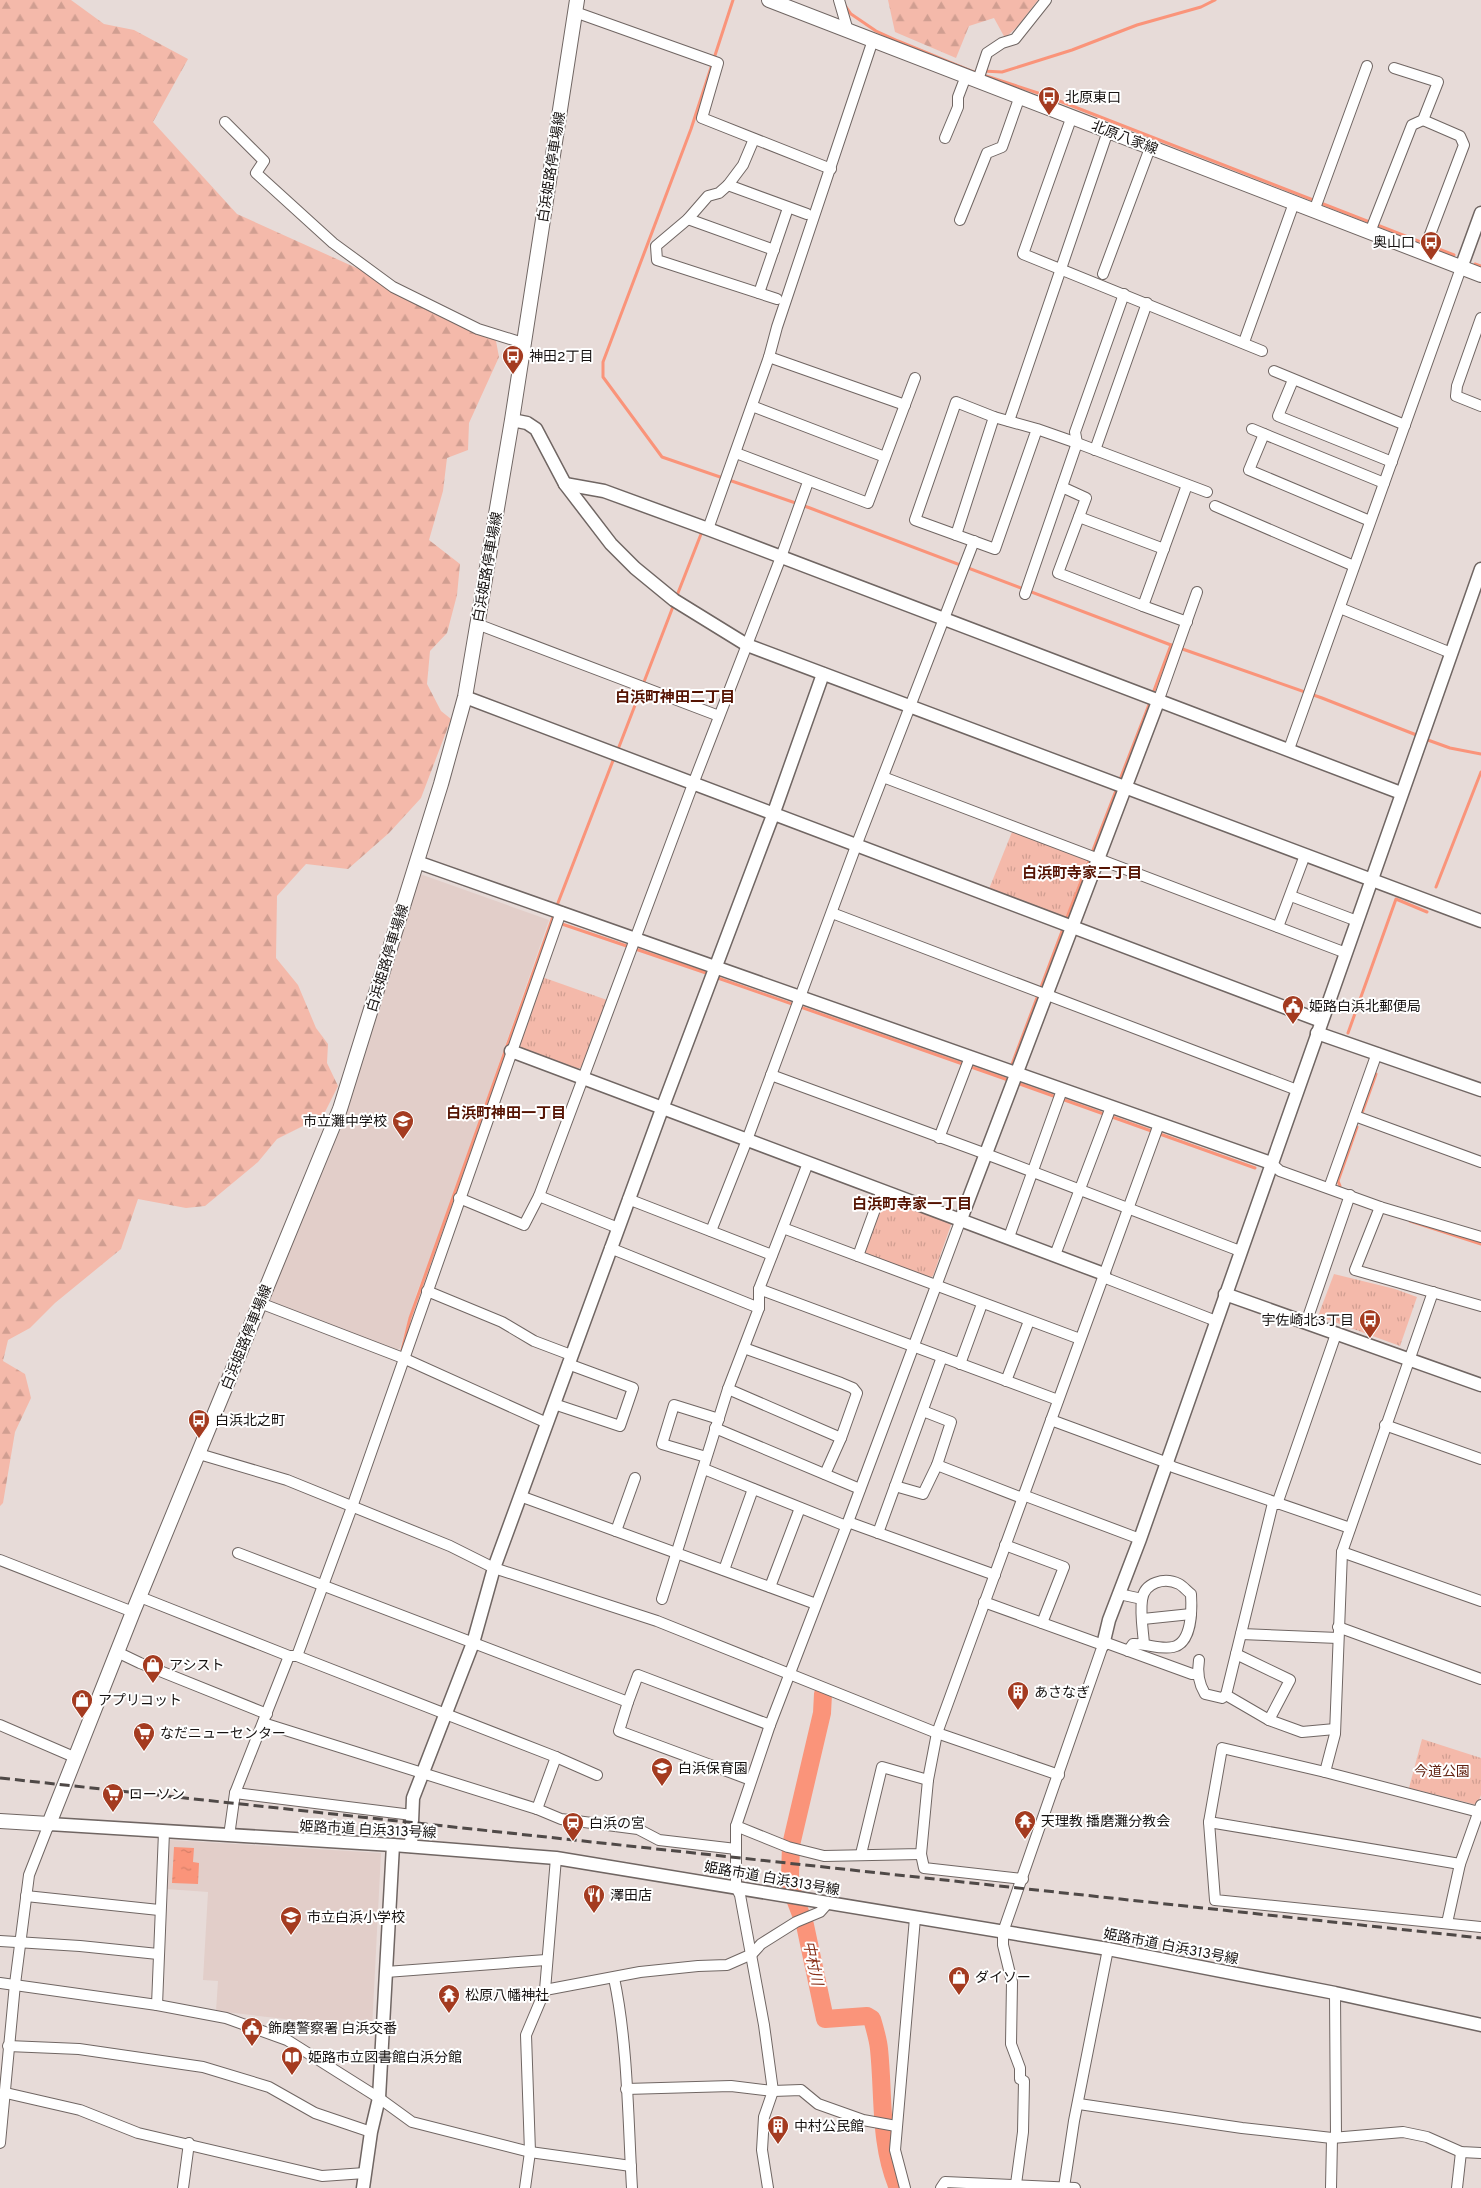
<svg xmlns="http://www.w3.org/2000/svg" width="1481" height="2188" font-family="Overpass,'Noto Sans JP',sans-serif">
<defs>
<pattern id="forest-firs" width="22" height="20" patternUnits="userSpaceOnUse" patternTransform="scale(1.25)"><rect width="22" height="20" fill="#f4b9aa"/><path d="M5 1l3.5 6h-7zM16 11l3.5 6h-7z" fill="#d09e91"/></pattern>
<pattern id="park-tufts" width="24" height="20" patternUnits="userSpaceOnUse" patternTransform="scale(1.25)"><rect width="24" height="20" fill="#f4b9aa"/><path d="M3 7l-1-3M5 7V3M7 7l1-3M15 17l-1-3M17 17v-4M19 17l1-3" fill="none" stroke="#d09e91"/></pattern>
<pattern id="water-ripples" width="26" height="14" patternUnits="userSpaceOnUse" patternTransform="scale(1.25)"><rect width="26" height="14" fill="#fa947a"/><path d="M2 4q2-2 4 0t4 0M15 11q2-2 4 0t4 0" fill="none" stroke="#d67f68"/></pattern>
</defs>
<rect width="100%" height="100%" fill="#e7dbd8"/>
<g fill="#e2cec9">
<polygon points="420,874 549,920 435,1247 417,1292 400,1348 396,1351 269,1303 268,1298 372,1027"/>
<polygon points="170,1840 381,1853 372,2029 216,2011 218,1981 203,1980 208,1892 166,1889"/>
</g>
<g fill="url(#forest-firs)">
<polygon points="0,0 71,0 104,24 134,30 188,59 153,122 237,214 361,270 432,313 478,329 496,341 499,357 469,423 468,450 447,458 443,491 429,540 460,564 457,595 447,633 430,651 427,684 441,711 451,719 421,798 389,833 348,869 306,864 277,896 276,958 298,985 316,1028 328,1044 327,1063 338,1086 323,1116 277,1139 258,1162 205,1206 186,1208 138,1199 121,1249 55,1303 30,1328 8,1340 3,1361 25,1374 31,1398 15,1432 3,1503 0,1506"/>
<polygon points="888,0 1038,0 1017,27 1005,38 994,18 969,26 956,58 895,32"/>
</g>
<g fill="url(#park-tufts)">
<polygon points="1012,832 1087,860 1066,918 989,889"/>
<polygon points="542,977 607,1000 582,1067 577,1069 521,1048 518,1041"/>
<polygon points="883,1195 952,1222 933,1276 929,1278 863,1252"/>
<polygon points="1334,1274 1395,1289 1417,1297 1400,1346 1318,1316"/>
<polygon points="1422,1739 1481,1758 1481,1795 1477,1805 1409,1788"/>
</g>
<polygon fill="url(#water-ripples)" points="174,1847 194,1848 193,1862 199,1863 198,1884 172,1883"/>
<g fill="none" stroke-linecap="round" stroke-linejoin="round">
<g stroke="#fa947a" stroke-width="3">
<polyline points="733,0 691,129 603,362 603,377 662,457 810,508 1171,645 1322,698 1419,736"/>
<polyline points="844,4 851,14 876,31 898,41 971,71 1044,95 1454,255"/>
<polyline points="983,71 1002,72 1072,50 1137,25 1201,7 1215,0"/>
<polyline points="1475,264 1481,266"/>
<polyline points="676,598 703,529"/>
<polyline points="1152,696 1171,645"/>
<polyline points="1425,739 1450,748 1481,754"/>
<polyline points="617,752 674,604"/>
<polyline points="1119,782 1150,702"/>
<polyline points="1436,887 1481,772"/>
<polyline points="556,908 614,758"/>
<polyline points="1066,920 1117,788"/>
<polyline points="559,923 709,974"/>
<polyline points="715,977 1011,1081"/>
<polyline points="1348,1033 1396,899 1427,912"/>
<polyline points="1011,1067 1064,926"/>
<polyline points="1017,1083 1255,1168"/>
<polyline points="1362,1113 1376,1074"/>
<polyline points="1340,1186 1338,1181 1357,1127"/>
<polyline points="1410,1221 1481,1244"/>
<polyline points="402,1350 410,1318 554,914"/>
</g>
<path stroke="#fa947a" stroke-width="18" d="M823 1694 822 1713 791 1845 790 1876 792 1891 805 1925 825 2019 867 2016 872 2019C875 2029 878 2039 879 2049 884 2097 879 2143 898 2188"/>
<g stroke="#706663" stroke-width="12">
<g id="minor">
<polyline points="839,0 848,31"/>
<polyline points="575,12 718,63 702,118 831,169"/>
<polyline points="978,80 987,53 1002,43 1015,39 1046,0"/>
<polyline points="1072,116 1023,254 1262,351"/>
<polyline points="225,122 264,161 256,173 333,243 393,287 478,329 523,343"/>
<polyline points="945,138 958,107 958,97 966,76"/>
<polyline points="754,139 743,165 728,185 719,193 708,196 688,219 656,246 657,260 777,299"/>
<polyline points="728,185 807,214"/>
<polyline points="1314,211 1367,66"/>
<polyline points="688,219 774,250"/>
<polyline points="960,220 987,153 1002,147 1020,96"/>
<polyline points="1370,232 1412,125 1423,120 1438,82 1394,68"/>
<polyline points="1423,253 1464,145 1460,136 1423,120"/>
<polyline points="1103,274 1150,148"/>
<polyline points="759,293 788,208"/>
<polyline points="1481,318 1457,386 1456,396 1481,406"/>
<polyline points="1244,342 1294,203"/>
<polyline points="769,357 905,405"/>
<polyline points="1274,371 1405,425"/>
<polyline points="1293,380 1278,416 1392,462"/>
<polyline points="752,406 885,457"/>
<polyline points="1009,421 1108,131"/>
<polyline points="1037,429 995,549 915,520 956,402 994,417 1037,429 1077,443 1207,492"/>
<polyline points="1252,429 1384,483"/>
<polyline points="1264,434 1249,470 1370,521"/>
<polyline points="1095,450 1147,303"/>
<polyline points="736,453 868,503 915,378"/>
<polyline points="1062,487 1086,498 1058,573 1143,606"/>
<polyline points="1215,506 1354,566"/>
<polyline points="1079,517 1164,549"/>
<polyline points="708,529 769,357 777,327 873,40"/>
<polyline points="956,535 994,417"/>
<polyline points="1025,594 1077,443 1075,432 1124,294"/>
<polyline points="1340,608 1451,653"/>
<polyline points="1187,622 1143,606 1187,485"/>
<polyline points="477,624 719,716"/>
<polyline points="1159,699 1197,592"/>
<polyline points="1289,749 1461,268"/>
<polyline points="883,777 1346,953"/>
<polyline points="1291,896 1357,921"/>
<polyline points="832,913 1297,1090"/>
<polyline points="1278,927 1305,855"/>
<polyline points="771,1075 986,1154 1240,1251"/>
<polyline points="1355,1116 1481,1162"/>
<polyline points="939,1138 970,1057"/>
<polyline points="1271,1163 1280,1171 1380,1207 1481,1237"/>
<polyline points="1329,1188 1377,1053"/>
<polyline points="539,1196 618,1228"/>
<polyline points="459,1198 524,1225 539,1196 693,784 781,557 808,482"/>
<polyline points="628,1199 772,1255"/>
<polyline points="1380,1207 1355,1270 1481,1306"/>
<polyline points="783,1228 1080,1339"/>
<polyline points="711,1231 747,1140 856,846 974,541"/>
<polyline points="1009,1237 1062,1090"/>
<polyline points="610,1248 759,1308"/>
<polyline points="1055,1255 1111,1107"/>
<polyline points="858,1256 882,1190"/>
<polyline points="1103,1277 1216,1321"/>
<polyline points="759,1289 1058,1400"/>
<polyline points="427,1291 502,1322 534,1341 571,1355"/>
<polyline points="260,1303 403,1358 547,1423"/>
<polyline points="1306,1323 1350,1195"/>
<polyline points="744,1348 841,1383 853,1388 857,1393 841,1438 825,1474"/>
<polyline points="960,1364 982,1304"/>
<polyline points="1006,1381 1029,1321"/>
<polyline points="728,1389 841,1438"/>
<polyline points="554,1404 620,1426 633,1388 568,1364"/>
<polyline points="1051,1420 1165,1462 1173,1467 1350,1528"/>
<polyline points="1385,1425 1481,1459"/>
<polyline points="715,1428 860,1489"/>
<polyline points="199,1454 287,1480 450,1546 494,1568 657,1621 937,1733 1059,1775"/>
<polyline points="706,1457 662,1444 674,1405 719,1419"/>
<polyline points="937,1465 1022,1498"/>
<polyline points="704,1469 846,1526"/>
<polyline points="895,1486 923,1494 937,1465 951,1422 923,1411"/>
<polyline points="1023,1495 1140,1539"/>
<polyline points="520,1496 816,1604"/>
<polyline points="1273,1503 1226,1695 1269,1720 1302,1732 1335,1729"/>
<polyline points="1277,1504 1336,1334"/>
<polyline points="848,1522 995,1575"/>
<polyline points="616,1531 635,1478"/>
<polyline points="878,1533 942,1357"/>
<polyline points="1005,1545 1064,1567 1042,1623"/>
<polyline points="1342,1552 1481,1601"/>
<polyline points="238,1553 628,1702 638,1675 770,1725"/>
<polyline points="0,1560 133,1612"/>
<polyline points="724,1570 753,1489"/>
<polyline points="770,1587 800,1508"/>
<polyline points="1119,1594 1142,1599"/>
<polyline points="140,1597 289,1656 297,1656 556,1757 597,1775"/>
<polyline points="662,1599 728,1389 759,1308 759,1289 808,1163"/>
<polyline points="984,1602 1103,1645 1003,1932 1003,1945 1012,1982 1011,2044 1020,2068 1020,2079 1024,2081 1023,2132 1016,2184"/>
<polyline points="1143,1619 1191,1614"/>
<polyline points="1338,1627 1481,1679"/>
<polyline points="1241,1634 1338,1638"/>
<polyline points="1104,1642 1192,1674 1198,1674"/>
<path d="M1128 1651 1133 1644C1146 1643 1159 1650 1173 1647 1192 1643 1192 1610 1191 1594 1187 1591 1183 1586 1179 1584 1165 1577 1144 1582 1142 1600 1140 1614 1143 1630 1144 1644"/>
<polyline points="117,1652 140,1663 267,1714"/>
<polyline points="1236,1654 1290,1680 1269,1720"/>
<polyline points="297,1656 352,1507 561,912"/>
<path d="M1199 1660C1197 1672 1199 1684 1205 1694L1222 1698 1226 1695"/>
<polyline points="628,1702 619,1731 751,1780"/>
<polyline points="263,1723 537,1809 561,1819 638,1829 659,1840 736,1849"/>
<polyline points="0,1725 74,1757"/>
<polyline points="1325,1772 1335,1734 1342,1552 1433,1292"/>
<polyline points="235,1793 412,1815"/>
<polyline points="537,1809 556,1757"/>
<polyline points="1479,1812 1325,1772 1222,1748 1209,1822 1215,1900 1481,1927"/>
<polyline points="1209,1822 1460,1864"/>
<polyline points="736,1826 788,1847 824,1856 921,1854 928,1780 937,1733 1159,1124"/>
<polyline points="229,1836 235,1793 289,1656"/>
<polyline points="861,1854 882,1767 928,1780"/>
<polyline points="921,1854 924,1868 1023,1879"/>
<polyline points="26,1896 159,1910"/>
<polyline points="1447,1923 1460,1864 1481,1805"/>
<polyline points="0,1941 80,1946 158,1954"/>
<polyline points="386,1972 546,1960"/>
<path d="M614 1978C628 2044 628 2121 632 2188"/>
<polyline points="0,1983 157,2005 226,2018 287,2040 379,2098 412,2122 530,2152 631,2166"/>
<polyline points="545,1990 640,1972 698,1966 727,1965 752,1954 761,1944 796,1922 820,1912 828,1903"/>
<polyline points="1335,1993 1336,2137"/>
<polyline points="157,2005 164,1832"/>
<polyline points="8,2046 79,2049 203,2067 269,2087 315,2113 371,2132"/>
<polyline points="626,2089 731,2086 773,2091 801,2090 818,2104 863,2120 896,2126"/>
<polyline points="6,2093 80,2110 138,2133 322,2176 365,2173"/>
<polyline points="1079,2104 1242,2128 1332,2138 1403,2132 1427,2137 1461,2152 1481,2153"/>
<polyline points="0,2143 15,1984 29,1875 49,1824"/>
<polyline points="1064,2187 1074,2121 1108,1949"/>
<polyline points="183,2188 189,2143"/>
<polyline points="525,2188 530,2152 526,2035 545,1990 556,1858"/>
<polyline points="768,2188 762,2150 764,2117 773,2091 764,2025 740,1895 736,1887 736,1826 770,1725 848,1522 961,1219"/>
<polyline points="905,2188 895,2150 915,1918"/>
<polyline points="941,2188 945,2182 1075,2188"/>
<polyline points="1331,2188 1332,2138"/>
<polyline points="1457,2188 1461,2152"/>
</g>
</g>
<g stroke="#706663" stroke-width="15">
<g id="tertiary">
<polyline points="1461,268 1481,213"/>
<polyline points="512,420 527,423 536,429 565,484 611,544 635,568 674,600 747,645 1481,921"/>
<polyline points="565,484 604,491 708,529 1401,793"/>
<polyline points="465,697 1321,1021"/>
<polyline points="417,862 1271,1163"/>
<polyline points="1317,1033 1481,1090"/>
<polyline points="511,1051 1104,1274"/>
<polyline points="961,1219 1159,699"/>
<polyline points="1225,1294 1481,1385"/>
<polyline points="1103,1645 1109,1620 1140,1539 1481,569"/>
<polyline points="49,1824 393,1845 556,1858 1108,1949 1335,1993 1481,2025"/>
<polyline points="411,1846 413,1798 473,1643 494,1568 662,1109 773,815 823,674"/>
<polyline points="363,2188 371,2132 379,2098 393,1845"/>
</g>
</g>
<g stroke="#706663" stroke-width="16">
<g id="secondary">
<polyline points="769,0 1481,275"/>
<polyline points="0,1821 49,1824 133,1612 340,1109 441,784 465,697 512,420 577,0"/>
</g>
</g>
<use href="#minor" stroke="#fff" stroke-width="10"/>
<use href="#tertiary" stroke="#fff" stroke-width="12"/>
<use href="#secondary" stroke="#fff" stroke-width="14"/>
<polyline stroke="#4f4947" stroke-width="3" stroke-dasharray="10 5" stroke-linecap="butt" points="0,1778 1481,1938"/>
</g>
<defs>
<g id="bus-pin" transform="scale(1.125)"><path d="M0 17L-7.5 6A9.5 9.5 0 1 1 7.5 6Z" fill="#a43b20" stroke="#fff"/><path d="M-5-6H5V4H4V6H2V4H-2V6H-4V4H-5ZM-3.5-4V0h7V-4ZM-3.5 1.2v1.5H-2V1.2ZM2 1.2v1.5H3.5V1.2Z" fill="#fff"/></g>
<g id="civic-pin" transform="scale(1.125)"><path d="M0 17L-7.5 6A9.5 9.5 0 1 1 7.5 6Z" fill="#a43b20" stroke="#fff"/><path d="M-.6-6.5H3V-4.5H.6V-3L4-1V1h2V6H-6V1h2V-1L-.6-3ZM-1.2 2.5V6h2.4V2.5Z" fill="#fff"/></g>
<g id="school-pin" transform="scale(1.125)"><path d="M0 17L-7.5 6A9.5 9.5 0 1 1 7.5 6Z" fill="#a43b20" stroke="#fff"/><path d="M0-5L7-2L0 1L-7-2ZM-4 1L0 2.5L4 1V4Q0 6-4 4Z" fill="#fff"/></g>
<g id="shop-pin" transform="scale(1.125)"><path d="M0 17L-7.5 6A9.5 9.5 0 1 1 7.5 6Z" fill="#a43b20" stroke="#fff"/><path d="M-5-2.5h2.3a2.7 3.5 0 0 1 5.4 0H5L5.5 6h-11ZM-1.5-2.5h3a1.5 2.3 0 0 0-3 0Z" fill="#fff"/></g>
<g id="building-pin" transform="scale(1.125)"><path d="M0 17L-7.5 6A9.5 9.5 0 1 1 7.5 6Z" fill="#a43b20" stroke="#fff"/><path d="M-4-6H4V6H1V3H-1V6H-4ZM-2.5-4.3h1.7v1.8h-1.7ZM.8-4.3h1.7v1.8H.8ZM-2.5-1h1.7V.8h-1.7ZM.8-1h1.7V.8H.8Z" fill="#fff"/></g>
<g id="supermarket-pin" transform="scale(1.125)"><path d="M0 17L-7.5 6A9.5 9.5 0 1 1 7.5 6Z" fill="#a43b20" stroke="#fff"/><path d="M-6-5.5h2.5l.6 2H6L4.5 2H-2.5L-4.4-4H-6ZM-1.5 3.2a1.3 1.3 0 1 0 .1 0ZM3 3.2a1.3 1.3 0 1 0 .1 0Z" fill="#fff"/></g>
<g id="temple-pin" transform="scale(1.125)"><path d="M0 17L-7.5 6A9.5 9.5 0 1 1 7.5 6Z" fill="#a43b20" stroke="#fff"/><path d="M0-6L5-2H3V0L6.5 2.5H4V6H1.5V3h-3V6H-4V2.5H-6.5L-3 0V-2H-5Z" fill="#fff"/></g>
<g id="station-pin" transform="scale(1.125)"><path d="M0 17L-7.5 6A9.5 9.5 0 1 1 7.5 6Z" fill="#a43b20" stroke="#fff"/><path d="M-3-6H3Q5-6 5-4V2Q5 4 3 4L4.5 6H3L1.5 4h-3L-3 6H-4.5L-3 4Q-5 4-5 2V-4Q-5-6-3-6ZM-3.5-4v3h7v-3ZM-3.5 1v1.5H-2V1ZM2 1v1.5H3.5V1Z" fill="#fff"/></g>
<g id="restaurant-pin" transform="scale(1.125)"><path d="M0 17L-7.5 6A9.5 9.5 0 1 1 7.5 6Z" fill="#a43b20" stroke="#fff"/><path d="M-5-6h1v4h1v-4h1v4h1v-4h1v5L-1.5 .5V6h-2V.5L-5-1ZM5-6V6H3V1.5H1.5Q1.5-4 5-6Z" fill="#fff"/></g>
<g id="library-pin" transform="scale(1.125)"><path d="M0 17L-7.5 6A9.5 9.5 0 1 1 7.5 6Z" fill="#a43b20" stroke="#fff"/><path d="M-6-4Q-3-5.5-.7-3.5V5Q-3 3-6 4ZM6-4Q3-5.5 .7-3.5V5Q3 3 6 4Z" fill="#fff"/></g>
</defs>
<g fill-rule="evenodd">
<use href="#bus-pin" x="1049" y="97"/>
<use href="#bus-pin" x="1431" y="242"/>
<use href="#bus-pin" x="513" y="356"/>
<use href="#civic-pin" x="1293" y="1006"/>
<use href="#school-pin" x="403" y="1121"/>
<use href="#bus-pin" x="1370" y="1320"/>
<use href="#bus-pin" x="199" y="1420"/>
<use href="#shop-pin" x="153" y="1665"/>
<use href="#building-pin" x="1018" y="1692"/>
<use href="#shop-pin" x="82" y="1700"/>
<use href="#supermarket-pin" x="144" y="1733"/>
<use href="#school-pin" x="662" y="1768"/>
<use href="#supermarket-pin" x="113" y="1794"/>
<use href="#temple-pin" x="1025" y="1821"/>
<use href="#station-pin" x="573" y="1823"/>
<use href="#restaurant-pin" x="594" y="1895"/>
<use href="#school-pin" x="291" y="1917"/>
<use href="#shop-pin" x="959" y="1977"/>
<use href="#temple-pin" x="449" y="1995"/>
<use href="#civic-pin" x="252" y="2028"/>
<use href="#library-pin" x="292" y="2057"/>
<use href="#building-pin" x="778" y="2126"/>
</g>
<g text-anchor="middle" stroke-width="4" stroke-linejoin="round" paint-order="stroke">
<g font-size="14" fill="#161211" stroke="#fff" text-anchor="start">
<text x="1065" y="102">北原東口</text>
<text x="1415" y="247" text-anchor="end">奥山口</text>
<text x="529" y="361">神田2丁目</text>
<text x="1309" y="1011">姫路白浜北郵便局</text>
<text x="387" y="1126" text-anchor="end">市立灘中学校</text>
<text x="1354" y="1325" text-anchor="end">宇佐崎北3丁目</text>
<text x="215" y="1425">白浜北之町</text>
<text x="169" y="1670">アシスト</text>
<text x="1034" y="1697">あさなぎ</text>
<text x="98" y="1705">アプリコット</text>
<text x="160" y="1738">なだニューセンター</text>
<text x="678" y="1773">白浜保育園</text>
<text x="129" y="1799">ローソン</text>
<text x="1041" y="1826">天理教 播磨灘分教会</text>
<text x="589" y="1828">白浜の宮</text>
<text x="610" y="1900">澤田店</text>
<text x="307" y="1922">市立白浜小学校</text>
<text x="975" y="1982">ダイソー</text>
<text x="465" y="2000">松原八幡神社</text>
<text x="268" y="2033">飾磨警察署 白浜交番</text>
<text x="308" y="2062">姫路市立図書館白浜分館</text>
<text x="794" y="2131">中村公民館</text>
</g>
<g font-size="14" fill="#161211" stroke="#fff">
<text transform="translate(1125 137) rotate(21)" y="5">北原八家線</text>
<text transform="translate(551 167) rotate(-81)" y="5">白浜姫路停車場線</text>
<text transform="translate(487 567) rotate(-80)" y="5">白浜姫路停車場線</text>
<text transform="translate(387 958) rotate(-73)" y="5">白浜姫路停車場線</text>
<text transform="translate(246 1337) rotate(-68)" y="5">白浜姫路停車場線</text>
<text transform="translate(368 1829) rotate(3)" y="5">姫路市道 白浜313号線</text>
<text transform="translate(772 1878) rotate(10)" y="5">姫路市道 白浜313号線</text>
<text transform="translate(1171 1946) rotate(11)" y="5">姫路市道 白浜313号線</text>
</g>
<g font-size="14" fill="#622313" stroke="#fff">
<text x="1442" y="1776">今道公園</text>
</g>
<g font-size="15" font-weight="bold" fill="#551302" stroke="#fff">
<text x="675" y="702">白浜町神田二丁目</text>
<text x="1082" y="878">白浜町寺家二丁目</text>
<text x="506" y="1118">白浜町神田一丁目</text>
<text x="912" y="1209">白浜町寺家一丁目</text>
</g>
<g font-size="15" font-style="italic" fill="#872e16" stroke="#fff">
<text transform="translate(813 1963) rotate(78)" y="5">中村川</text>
</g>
</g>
</svg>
